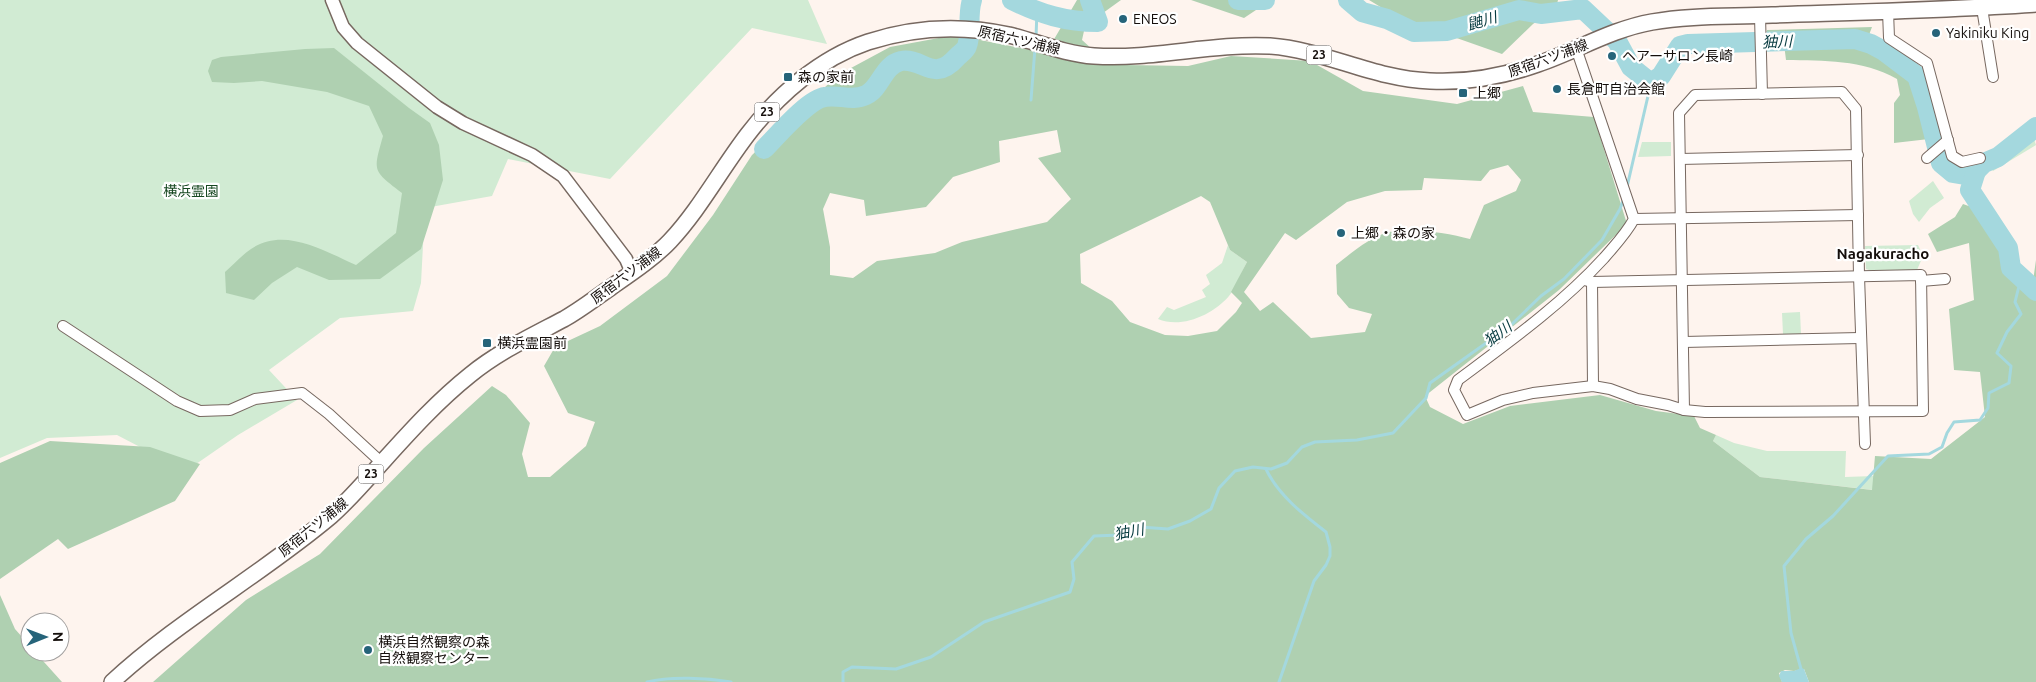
<svg xmlns="http://www.w3.org/2000/svg" width="2036" height="682" font-family="Ubuntu,'Noto Sans JP',sans-serif">
<rect width="100%" height="100%" fill="#fef4ee"/>
<g fill="#d1ebd3">
<polygon points="0,0 808,0 827,44 752,28 610,179 508,159 492,196 425,208 421,283 413,311 340,318 269,370 297,400 238,435 186,471 117,435 47,438 0,458"/>
<polygon points="2036,133 2034,139 2036,145 1993,171 1989,164 2001,160 2014,147"/>
<polygon points="1642,142 1671,142 1671,156 1638,157"/>
<polygon points="1933,181 1944,198 1930,208 1919,222 1913,214 1909,201"/>
<path d="M1228 245 1230 250 1247 262C1241 273 1236 287 1229 296 1213 315 1181 329 1158 319L1167 307 1174 310 1206 297 1202 290 1210 284 1206 275 1222 263Z"/>
<polygon points="1918,245 1923,256 1917,270 1872,271 1866,269 1865,246"/>
<polygon points="1800,312 1801,334 1783,334 1782,313"/>
<polygon points="1716,435 1734,443 1767,451 1846,451 1845,477 1874,476 1873,490 1760,477 1713,441"/>
</g>
<g fill="#afd0b1" fill-rule="evenodd">
<path d="M1077 0H1121L1103 13 1086 22 1082 40 1103 59 1126 65 1188 66 1231 56 1310 61 1363 91 1457 104 1523 86 1533 112 1594 117 1627 224 1559 290 1425 396 1430 407 1463 424 1510 406 1600 395 1656 411 1694 416 1700 428 1716 435 1713 441 1760 477 1872 490 1875 456 1931 459 1985 417 1980 372 1954 370 1949 309 1974 300 1969 243 1937 252 1928 234 1955 217 1963 204 1977 209 2004 249 2005 268 2022 284 2033 281 2036 260V682H1809L1804 669 1794 671 1785 670 1779 673 1782 682H153L246 600 320 554 424 448 492 386 506 395 530 423 522 454 528 477H550L586 446 595 422 568 413 544 366 555 347 600 326 667 276 713 215 752 155 838 75 890 47 955 35 1046 53ZM1057 130 1061 152 1038 158 1071 199 1047 222 962 242 935 253 877 261 853 278 830 275V247L823 209 830 193 864 200 866 216 926 207 953 177 1000 162 999 141ZM1508 165 1521 180 1516 191 1484 205 1470 239C1448 233 1412 227 1389 232 1371 236 1350 254 1336 265L1337 294 1349 308 1372 314 1365 332 1311 338 1273 302 1260 311 1244 292 1285 233 1296 240 1347 202 1385 191 1422 190 1424 178 1481 181 1490 170ZM1201 196 1210 202 1230 250 1247 262 1231 292 1242 303 1236 312 1217 331 1188 336 1165 335 1130 322 1112 301 1081 283 1080 254Z"/>
<polygon points="1191,0 1271,0 1244,18"/>
<polygon points="1369,0 1558,0 1556,8 1533,24 1502,54 1397,17"/>
<path d="M1872 27 1864 48 1902 71 1913 80 1929 139 1894 143V103L1900 95 1897 79C1862 59 1824 61 1786 60L1784 44 1766 45 1767 30Z"/>
<path d="M334 48 409 108 430 123 439 145 443 180 421 249 380 279 329 280 297 267 272 283 254 300 226 293 225 272C233 265 242 255 251 249 284 226 324 251 356 265L396 233 402 193C372 170 373 172 383 136L369 106 327 92 262 81 234 83 212 82 208 71 212 60 221 57 305 49Z"/>
<polygon points="50,441 150,447 200,464 175,501 68,549 58,539 0,579 0,463"/>
<polygon points="0,595 15,629 30,646 30,652 35,652 62,682 0,682"/>
</g>
<polygon fill="#a4d8de" points="1801,668 1804,669 1809,682 1782,682 1779,676 1781,671 1794,671"/>
<g fill="none" stroke-linecap="round" stroke-linejoin="round">
<g stroke="#a4d8de" stroke-width="3">
<polyline points="1036,37 1037,11"/>
<polyline points="1031,100 1035,48"/>
<polyline points="1627,187 1651,83"/>
<path d="M1266 469C1278 495 1304 515 1326 532L1330 547V556L1326 565 1314 581 1279 682"/>
<polyline points="1801,669 1791,633 1784,566 1806,539 1833,516 1888,456 1929,454 1942,447 1947,433 1954,422 1980,420 1988,408 1989,393 2009,383 2011,366 1997,353 2007,332 2021,314 2015,302 2021,278"/>
<path d="M647 682C671 676 707 678 731 682"/>
<polyline points="843,682 843,672 852,667 896,669 931,657 984,622 1070,592 1074,579 1072,562 1094,536 1120,535 1140,527 1168,529 1190,521 1211,509 1219,488 1235,471 1253,467 1271,469 1287,463 1302,447 1315,442 1357,440 1393,433 1426,398 1430,383 1510,326 1541,296 1564,279 1602,240 1620,209 1624,198"/>
</g>
<g stroke="#a4d8de" stroke-width="20">
<path d="M1012 0C1040 14 1066 22 1098 22L1090 0"/>
<polyline points="1238,0 1265,0"/>
<polyline points="1348,0 1362,12 1387,19 1414,32 1447,31 1519,10 1541,14 1583,9 1617,41 1631,67 1651,83 1661,76 1680,46 1688,44 1855,39 1871,44 1884,51 1917,76 1927,107 1941,163 1953,173 1965,175 1976,171 1984,163 1998,157 2036,127"/>
<path d="M764 149C777 136 808 99 825 97 839 94 852 102 866 95 881 88 883 65 901 61 923 57 933 84 957 57 960 54 966 50 967 46 972 33 967 15 972 0"/>
<polyline points="1976,171 1970,190 2008,248 2011,268 2036,291"/>
</g>
<g stroke="#776860" stroke-width="12">
<g id="minor">
<polyline points="1982,8 1993,77"/>
<polyline points="1888,11 1889,38 1927,63 1952,156 1962,162 1980,158"/>
<polyline points="1760,16 1762,94"/>
<path d="M1576 48 1634 219C1626 234 1615 245 1604 258 1561 305 1509 342 1458 380L1454 390 1467 415 1503 400 1533 393 1593 386 1610 389 1637 399 1668 405 1684 410 1705 412 1923 411 1921 275 1592 282 1584 280"/>
<polyline points="1927,158 1948,140"/>
<polyline points="1680,159 1858,155"/>
<polyline points="1634,219 1858,215"/>
<polyline points="1921,281 1945,279"/>
<polyline points="1592,282 1593,386"/>
<polyline points="63,326 177,401 200,411 230,410 255,399 302,393 329,414 382,463"/>
<polyline points="1684,342 1860,338"/>
<polyline points="1684,410 1679,113 1695,95 1842,92 1856,109 1859,276 1865,444"/>
</g>
</g>
<g stroke="#776860" stroke-width="15">
<polyline id="tertiary" points="332,0 343,27 357,43 437,107 463,123 532,155 563,176 626,259 632,273"/>
</g>
<g stroke="#776860" stroke-width="18">
<path id="primary" d="M112 682C179 620 261 575 331 516 347 502 362 485 377 468 406 436 435 403 470 375 498 352 532 336 564 319 580 310 594 299 610 288 630 274 653 259 670 241 700 209 721 169 748 134 778 95 820 58 868 42 914 27 962 25 1009 35 1037 42 1065 54 1094 56 1153 60 1211 43 1270 46 1325 50 1373 79 1430 81 1467 83 1504 76 1538 64 1576 51 1612 29 1652 22 1691 15 1733 17 1772 15 1860 12 1948 10 2036 4"/>
</g>
<use href="#minor" stroke="#fff" stroke-width="10"/>
<use href="#tertiary" stroke="#fff" stroke-width="12"/>
<use href="#primary" stroke="#fff" stroke-width="15"/>
</g>
<g fill="#26647a" stroke="#fff" stroke-width="2">
<circle cx="1123" cy="19" r="5"/>
<circle cx="1936" cy="33" r="5"/>
<circle cx="1612" cy="56" r="5"/>
<rect x="783" y="72" width="10" height="10" rx="2.5"/>
<circle cx="1557" cy="89" r="5"/>
<rect x="1458" y="88" width="10" height="10" rx="2.5"/>
<circle cx="1341" cy="233" r="5"/>
<rect x="482" y="338" width="10" height="10" rx="2.5"/>
<circle cx="368" cy="650" r="5"/>
</g>
<g text-anchor="middle" stroke-width="4.5" stroke-linejoin="round" paint-order="stroke">
<g fill="#fff" stroke="#5b5755" stroke-width="1">
<rect x="1306.5" y="45.5" width="25" height="19" rx="4"/>
<rect x="754.5" y="102.5" width="25" height="19" rx="4"/>
<rect x="358.5" y="464.5" width="25" height="19" rx="4"/>
</g>
<g font-size="12" font-weight="bold" fill="#150f0c">
<text x="1319" y="59">23</text>
<text x="767" y="116">23</text>
<text x="371" y="478">23</text>
</g>
<g font-size="14" fill="#150f0c" stroke="#fff" text-anchor="start">
<text x="1133" y="24">ENEOS</text>
<text x="1946" y="38">Yakiniku King</text>
<text x="1622" y="61">ヘアーサロン長崎</text>
<text x="798" y="82">森の家前</text>
<text x="1567" y="94">長倉町自治会館</text>
<text x="1473" y="98">上郷</text>
<text x="1351" y="238">上郷・森の家</text>
<text x="497" y="348">横浜霊園前</text>
<text x="378" y="647">横浜自然観察の森<tspan x="378" dy="16">自然観察センター</tspan></text>
</g>
<g font-size="14" fill="#150f0c" stroke="#fff">
<text transform="translate(1019 40) rotate(13)" y="5">原宿六ツ浦線</text>
<text transform="translate(1548 58) rotate(-20)" y="5">原宿六ツ浦線</text>
<text transform="translate(626 275) rotate(-37)" y="5">原宿六ツ浦線</text>
<text transform="translate(313 527) rotate(-39)" y="5">原宿六ツ浦線</text>
</g>
<g font-size="14" fill="#174821" stroke="#fff">
<text x="191" y="196">横浜霊園</text>
</g>
<g font-size="15" font-style="italic" fill="#05393e" stroke="#fff">
<text transform="translate(1482 21) rotate(-16)" y="5">鼬川</text>
<text transform="translate(1777 42) rotate(-2)" y="5">㹨川</text>
<text transform="translate(1498 334) rotate(-37)" y="5">㹨川</text>
<text transform="translate(1129 532) rotate(-11)" y="5">㹨川</text>
</g>
<g font-size="15" font-weight="bold" fill="#150f0c" stroke="#fff">
<text x="1883" y="259">Nagakuracho</text>
</g>
</g>
<g transform="translate(45 637) rotate(89)"><circle r="24" fill="#ffffff" stroke="#a19f9e"/>
<path d="M0-4L9 19L0 12L-9 19Z" fill="#26647a"/>
<text y="-8" font-size="14" font-weight="bold" text-anchor="middle" fill="#150f0c">N</text>
</g>
</svg>
